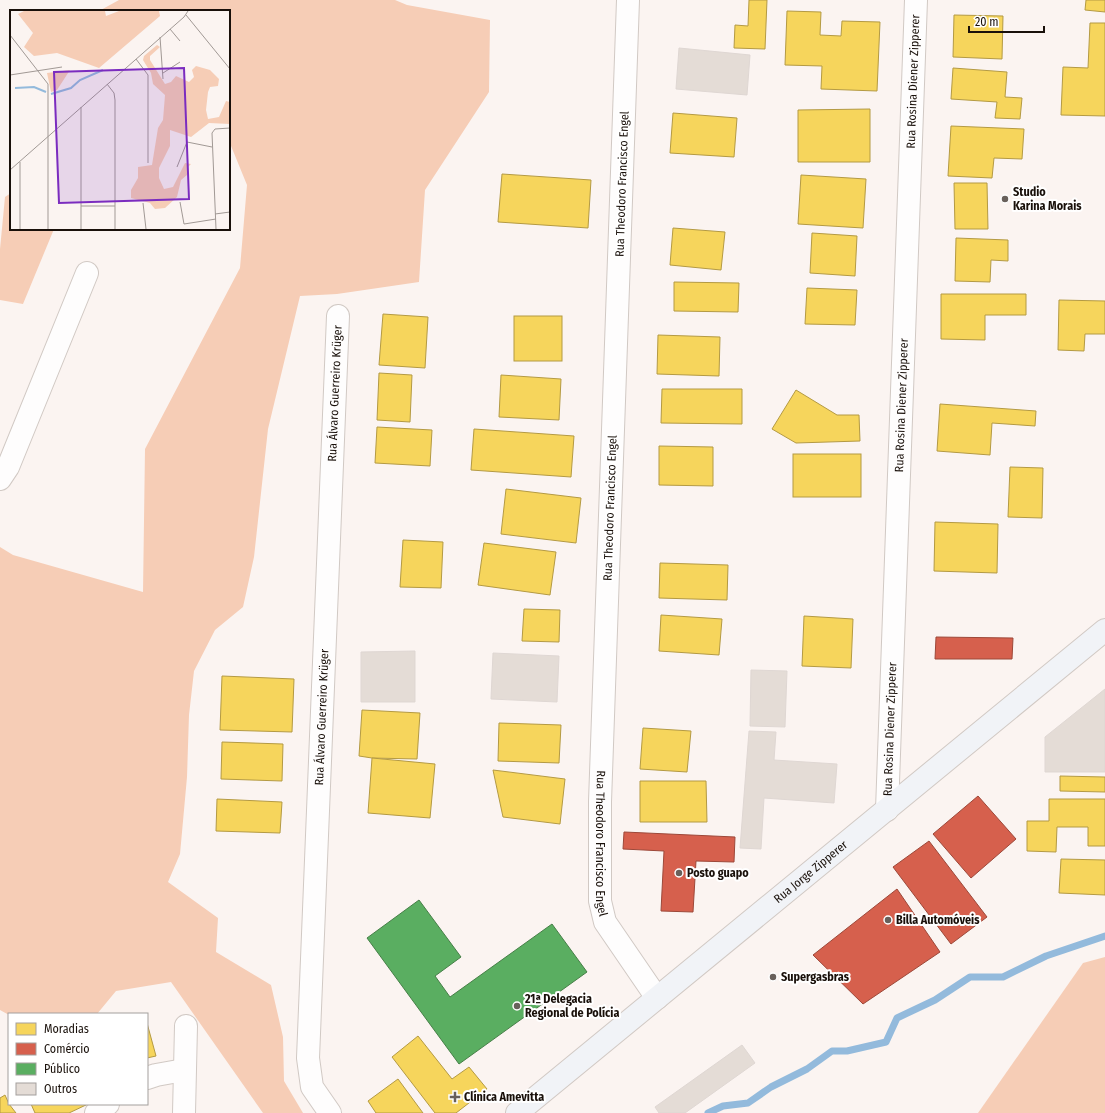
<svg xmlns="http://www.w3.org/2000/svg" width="1105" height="1113" font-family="'Fira Sans Condensed',sans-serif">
<rect width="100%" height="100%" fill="#fbf4f1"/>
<g fill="#f6cdb6">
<polygon points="119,0 395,0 407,5 490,20 489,92 425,190 419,282 337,294 300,296 268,429 254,557 243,607 215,630 194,671 189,715 187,777 180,854 168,882 218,918 216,952 271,985 283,1037 284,1081 303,1113 263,1113 171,982 116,991 97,1014 9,1015 0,1010 0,547 13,555 143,592 145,449 240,268 247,185 229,141 229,11 99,11"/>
<polygon points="11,193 11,229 54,229 23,304 0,300 0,249 5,197"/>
<polygon points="1105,957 1105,1113 978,1113 1083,963"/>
</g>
<g fill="#f6d55c" stroke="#b49a43">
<polygon points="749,0 767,0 765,49 734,48 735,25 748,26"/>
<polygon points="1086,0 1105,0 1105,12 1085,10"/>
<polygon points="787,11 821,12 820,35 841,36 842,21 880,22 877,91 821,89 822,66 785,65"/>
<polygon points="954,15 1003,16 1002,59 953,57"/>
<polygon points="1090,23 1105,23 1105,116 1061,115 1063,67 1088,68"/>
<polygon points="953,68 1007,72 1005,97 1022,98 1020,119 995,118 997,102 951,99"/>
<polygon points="870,109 870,162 798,162 798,110"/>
<polygon points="673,113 737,118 734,157 670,153"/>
<polygon points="951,126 1024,129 1022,159 994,158 992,178 948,176"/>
<polygon points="502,174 591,180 588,228 498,222"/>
<polygon points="801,175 866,179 863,228 798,224"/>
<polygon points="954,183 987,183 988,229 955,229"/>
<polygon points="673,228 725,232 721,270 670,265"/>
<polygon points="812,233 857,236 855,276 810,273"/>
<polygon points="956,238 1008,240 1008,261 991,260 990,282 955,281"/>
<polygon points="674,282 739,283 738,312 674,311"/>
<polygon points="807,288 857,290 855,325 805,324"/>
<polygon points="941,294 1026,294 1026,315 985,315 985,340 941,339"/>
<polygon points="1059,300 1105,301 1105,334 1085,334 1084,351 1058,350"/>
<polygon points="383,314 428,317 425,368 379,365"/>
<rect x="514" y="316" width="48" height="45"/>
<polygon points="658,335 720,337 719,376 657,374"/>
<polygon points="379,373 412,375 410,422 377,420"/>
<polygon points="501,375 561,379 559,420 499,417"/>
<polygon points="662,389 742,389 742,424 661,423"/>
<polygon points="796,390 837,415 859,415 860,441 796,443 772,429"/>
<polygon points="940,404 1036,411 1035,426 992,423 990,455 937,451"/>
<polygon points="377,427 432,430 430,466 375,463"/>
<polygon points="474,429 574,436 571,477 471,470"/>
<polygon points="659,446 713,447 713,486 659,485"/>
<rect x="793" y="454" width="68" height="43"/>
<polygon points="1010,467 1043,468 1042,518 1008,517"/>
<polygon points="506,489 581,498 576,543 501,534"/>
<polygon points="935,522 998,524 997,573 934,571"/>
<polygon points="403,540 443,542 441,588 400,587"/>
<polygon points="484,543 556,552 550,595 478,585"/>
<polygon points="660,563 728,565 727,600 659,598"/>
<polygon points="524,609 560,610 559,642 522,641"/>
<polygon points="661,615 722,619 719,655 659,651"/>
<polygon points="804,616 853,619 851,668 802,666"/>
<polygon points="222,676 294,679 292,732 220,730"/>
<polygon points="362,710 420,713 417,759 372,758 359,756"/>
<polygon points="499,723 561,725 559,763 498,761"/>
<polygon points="643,728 691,731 687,772 640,769"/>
<polygon points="222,742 283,744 282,781 221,779"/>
<polygon points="372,758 435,764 430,818 368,813"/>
<polygon points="493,770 565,779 560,824 503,817"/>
<polygon points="1060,776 1105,777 1105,792 1060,791"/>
<polygon points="640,781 706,781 707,822 640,822"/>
<polygon points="217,799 282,802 280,833 216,831"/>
<polygon points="1049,799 1105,799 1105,846 1088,846 1088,827 1057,827 1056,852 1027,851 1027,821 1049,821"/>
<polygon points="1061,859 1105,860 1105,895 1059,893"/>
<polygon points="147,1023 156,1056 147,1058"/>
<polygon points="418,1036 452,1079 469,1067 487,1089 456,1113 435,1113 392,1057"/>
<polygon points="398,1079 423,1113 376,1113 368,1101"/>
<polygon points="5,1095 9,1104 16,1113 0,1113 0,1098"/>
<polygon points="31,1104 88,1104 69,1113 35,1113"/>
</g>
<g fill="#d6604d" stroke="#9d4839">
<polygon points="936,637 1013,638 1012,659 935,659"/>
<polygon points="978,796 1016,839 971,878 933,834"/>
<polygon points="624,832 735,837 734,862 696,861 693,912 661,911 664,851 623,849"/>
<polygon points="929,841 987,917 951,944 893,867"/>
<polygon points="897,889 940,952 863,1004 813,955"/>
</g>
<polygon fill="#5aae61" stroke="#467f47" points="419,900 461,957 435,976 450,997 552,924 587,972 459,1064 367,938"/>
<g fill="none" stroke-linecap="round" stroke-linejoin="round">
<polyline stroke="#93badc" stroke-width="7" points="708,1113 723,1106 748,1103 771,1087 807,1069 832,1051 847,1051 886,1042 897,1018 935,1000 970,977 1003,977 1046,956 1105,936"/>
</g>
<g fill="#e4dcd6" stroke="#dfd7d3">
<polygon points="679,48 750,55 747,95 676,89"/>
<polygon points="415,651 415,702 361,702 361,652"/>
<polygon points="493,653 559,656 557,702 491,699"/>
<polygon points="751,670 787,671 785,727 750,726"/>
<polygon points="1105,689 1105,772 1045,772 1045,737"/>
<polygon points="749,731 776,732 774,760 837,764 834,803 764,798 761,849 740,848"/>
<polygon points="742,1045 755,1063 685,1113 659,1113 655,1107"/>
</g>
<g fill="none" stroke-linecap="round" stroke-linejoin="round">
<g stroke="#d1c9c4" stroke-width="24">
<g id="street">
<path id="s1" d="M628 0 600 802V901L605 922 657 998"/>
<polyline points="0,479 8,467 87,273"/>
<path id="s2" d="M887 810 916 0"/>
<polyline points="147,1078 156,1075 184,1070"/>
<polyline points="96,1113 108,1104"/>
<polyline points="184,1113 186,1026"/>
<path id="s3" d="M330 1113 312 1087 308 1058 338 316"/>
</g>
</g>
<g stroke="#d1c9c4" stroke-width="24">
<g id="secondary">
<path id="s4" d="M517 1113 1105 630"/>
</g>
</g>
<use href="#street" stroke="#fefdfd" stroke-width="22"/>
<use href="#secondary" stroke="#f1f3f7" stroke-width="22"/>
</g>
<g fill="#68605b" stroke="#fff" stroke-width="1.5">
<circle cx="1005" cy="199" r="4"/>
<circle cx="679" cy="873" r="4"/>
<circle cx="888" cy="920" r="4"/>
<circle cx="773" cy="977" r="4"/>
<circle cx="517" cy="1006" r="4"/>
<path d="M453 1091h4v4h4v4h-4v4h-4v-4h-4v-4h4z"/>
</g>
<g text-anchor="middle" stroke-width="4" stroke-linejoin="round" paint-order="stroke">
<g font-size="12" fill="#19100a" stroke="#fff">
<text dy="4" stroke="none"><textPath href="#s2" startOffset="729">Rua Rosina Diener Zipperer</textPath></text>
<text transform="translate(622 184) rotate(-88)" y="4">Rua Theodoro Francisco Engel</text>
<text dy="4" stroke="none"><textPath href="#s3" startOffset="726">Rua Álvaro Guerreiro Krüger</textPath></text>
<text dy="4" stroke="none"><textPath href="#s2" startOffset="405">Rua Rosina Diener Zipperer</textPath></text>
<text transform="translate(610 508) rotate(-88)" y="4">Rua Theodoro Francisco Engel</text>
<text dy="4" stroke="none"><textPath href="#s3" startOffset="402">Rua Álvaro Guerreiro Krüger</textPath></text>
<text dy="4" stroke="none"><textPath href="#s2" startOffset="81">Rua Rosina Diener Zipperer</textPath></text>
<text dy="4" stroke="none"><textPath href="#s1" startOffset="844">Rua Theodoro Francisco Engel</textPath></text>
<text dy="4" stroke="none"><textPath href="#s4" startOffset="380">Rua Jorge Zipperer</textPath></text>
</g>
<g font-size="12" font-weight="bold" fill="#19100a" stroke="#fff" text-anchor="start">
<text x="1013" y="196">Studio<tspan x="1013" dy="14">Karina Morais</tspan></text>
<text x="687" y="877">Posto guapo</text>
<text x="896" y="924">Billa Automóveis</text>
<text x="781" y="981">Supergasbras</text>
<text x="525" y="1003">21ª Delegacia<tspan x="525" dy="14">Regional de Polícia</tspan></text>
<text x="464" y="1101">Clínica Amevitta</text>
</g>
</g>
<g transform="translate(10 10)">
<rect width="220" height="220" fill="#fbf4f1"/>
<path d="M14 1H95L96 6 109 1H149L150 6 89 58 47 43 24 46 14 37 23 23 8 4ZM147 35 150 37 140 46V50L155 74 161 72 166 66 179 72 184 67 182 60 186 56 200 60 209 69 208 76 200 77 198 82 196 100 198 109 209 107 216 91 220 92V114L199 113 181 127 160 120V136L149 158V168L154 179 163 177 175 153 181 154 178 157 177 165 171 170 167 187 155 198 145 199 140 193 121 188V180L128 168V157L142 155 148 118 153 110 155 85 143 74 141 63 133 50 134 46ZM60 60 47 80 41 82 37 63Z" fill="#f6cdb6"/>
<path fill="none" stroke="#93badc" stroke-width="2" d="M5 78 24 77 36 82M41 84 61 78 70 70 93 60"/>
<path fill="none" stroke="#a19995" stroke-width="1" d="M176 5 220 59M160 19 170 31M0 25 38 74V219M150 27 153 69M126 49 138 65V153M153 63 170 52M0 65 52 57M97 74 104 83 105 90V219M10 152V219M167 157 177 132 202 137M0 160 174 7 178 1M170 192 174 214 206 209M133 193 136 219M71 196H105M205 204 220 202M71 219V97M206 219 202 123 205 119 220 118"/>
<path fill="#7b2cbf" fill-opacity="0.15" stroke="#7b2cbf" stroke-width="2" d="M174 58 179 189 49 193 44 62Z"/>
<rect width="220" height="220" fill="none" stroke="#19100a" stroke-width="2"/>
</g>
<rect x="8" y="1013" width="140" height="92" fill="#ffffff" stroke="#a39f9d"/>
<rect x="16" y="1023" width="20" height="12" fill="#f6d55c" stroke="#a39f9d"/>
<text x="44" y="1033" font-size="12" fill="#19100a">Moradias</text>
<rect x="16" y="1043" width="20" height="12" fill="#d6604d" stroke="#a39f9d"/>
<text x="44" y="1053" font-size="12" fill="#19100a">Comércio</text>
<rect x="16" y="1063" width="20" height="12" fill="#5aae61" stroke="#a39f9d"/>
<text x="44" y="1073" font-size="12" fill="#19100a">Público</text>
<rect x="16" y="1083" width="20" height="12" fill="#e4dcd6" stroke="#a39f9d"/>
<text x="44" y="1093" font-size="12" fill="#19100a">Outros</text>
<path d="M969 26v6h75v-6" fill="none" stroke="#19100a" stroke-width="2"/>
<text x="975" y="26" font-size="12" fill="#19100a" stroke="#ffffff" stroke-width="3" paint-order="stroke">20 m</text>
</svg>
